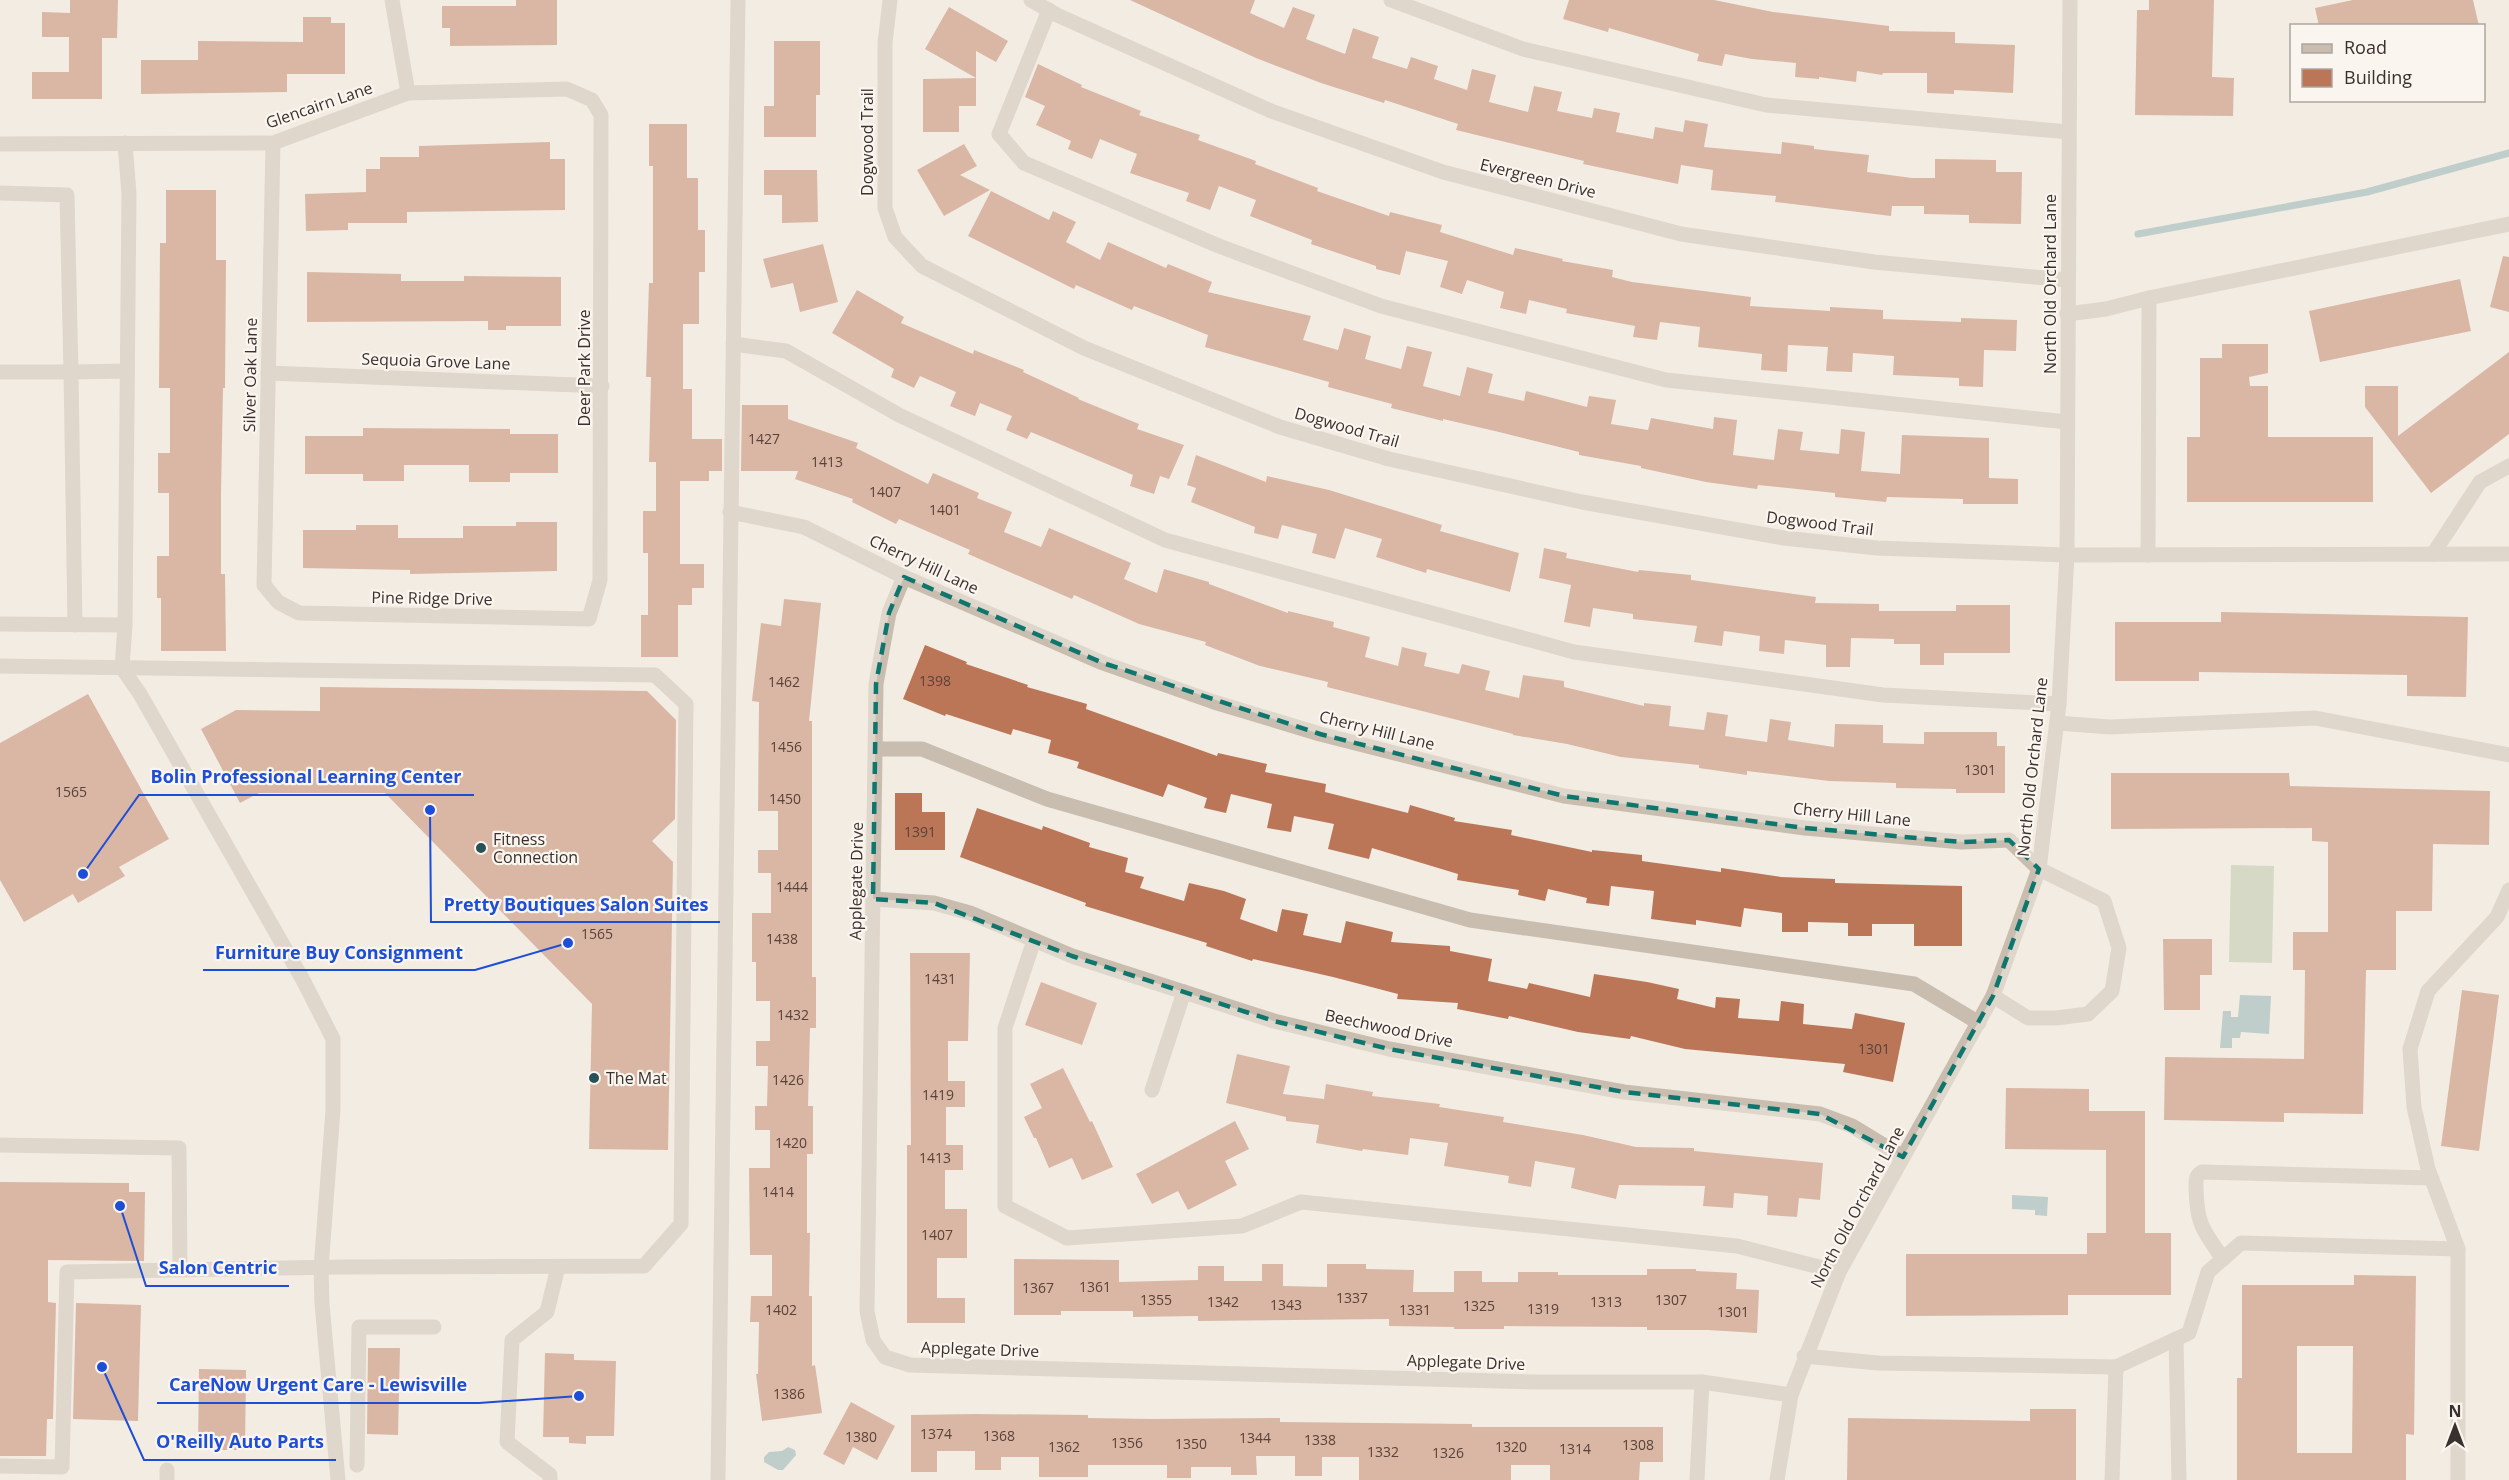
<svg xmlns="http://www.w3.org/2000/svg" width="2509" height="1480" font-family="'Open Sans',sans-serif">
<rect width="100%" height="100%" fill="#f2ece3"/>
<path fill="#b5c0a4" d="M2231 865 2274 866 2272 963 2229 962Z"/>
<g fill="#84a9ad">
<path d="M2240 995 2271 996 2269 1034 2241 1032 2240 1038H2232V1048H2220L2223 1011H2231V1017H2238Z"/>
<path d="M2012 1195 2048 1197 2047 1216 2035 1215V1210L2012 1209Z"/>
<path d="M788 1447 795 1450 796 1455 783 1470H778L764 1462V1457L769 1452 782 1451Z"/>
</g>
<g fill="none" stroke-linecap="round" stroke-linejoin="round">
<path stroke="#84a9ad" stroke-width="7" d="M2138 234 2367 192 2509 153"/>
</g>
<g fill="#bb7658" fill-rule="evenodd">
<path d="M70 0H118L117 38H102V99H32V72H69V37H42V12L70 13Z"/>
<path d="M516 0H557V45L450 46V28H442V6H516Z"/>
<path d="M1130 0H1255L1250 13 1284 28 1293 7 1315 15 1306 39 1345 54 1353 28 1379 37 1372 58 1407 69 1411 57 1438 66 1434 79 1467 90 1472 69 1496 75 1489 102 1528 112 1534 86 1562 92 1557 111 1592 118 1594 108 1620 113 1616 132 1653 139 1655 127 1683 132 1685 120 1708 124 1704 147 1781 154 1782 142 1814 146V149L1869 155 1867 172 1912 178H1935V159L1996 160V172H2022L2021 224 1969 223V215L1924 214V206H1892L1891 216 1775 202 1776 196 1711 190 1713 170 1681 165 1678 184 1583 164 1584 161 1456 130 1458 124 1385 100 1384 103 1321 83 1256 58Z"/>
<path d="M1569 0H1714L1773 12 1889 26V31L1955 32V43L2015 45 2013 93 1954 90V94L1927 93V73H1883L1882 75 1857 71 1856 82 1819 77V79L1795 77 1796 63 1752 59 1725 54 1722 66 1697 61 1699 54 1609 28 1608 32 1563 19Z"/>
<path d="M2149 0H2214L2212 77 2234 78 2233 116 2135 115 2137 10H2149Z"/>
<path d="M2353 0H2473L2479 26H2319L2315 8Z"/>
<path d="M949 7 1008 41 996 62 976 51V78L925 49Z"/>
<path d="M303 17H331V23H345V74H287V92L141 94V60H198V41L303 42Z"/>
<path d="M774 41H820V95H816V137H764V106H774Z"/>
<path d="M1038 64 1082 85 1081 87 1141 111 1139 115 1200 135 1198 140 1256 161 1255 164 1318 188 1317 191 1389 216 1390 212 1442 225 1440 232 1513 255 1515 248 1563 259 1562 261 1613 270 1612 277 1632 282 1751 297 1750 306 1830 311V307L1883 310V319L1961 322V318L2017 320 2016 351 1984 350 1983 387 1959 386V378L1893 375 1894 356 1853 353 1852 372 1826 371 1828 347 1788 345 1787 372 1761 370 1762 354 1698 347 1700 327 1660 322 1657 340 1633 337 1635 326 1566 313 1567 309 1529 300 1526 314 1500 308 1504 292 1467 280 1462 294 1440 287 1448 261 1406 251 1400 275 1376 269V266L1311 244 1312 240 1250 216 1256 200 1219 186 1210 210 1186 201 1189 193 1130 173 1137 154 1100 139 1092 159 1068 149 1071 141 1036 125 1045 106 1025 97Z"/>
<path d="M976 78V106H959V132H923V79Z"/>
<path d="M649 124H687V178H698V230H705V272H699V324H683V389H692V439H722V471H709V481H680V564H704V588H692V605H678V657H641V615H648V553H643V511H656V462H649L651 377H646L649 283H653V166H649Z"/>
<path d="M550 142V159H565V210L407 212V223H348V230L306 231 305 194 366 192V169H380V157H419V146Z"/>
<path d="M964 144 977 166 960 175 990 190 944 216 917 170Z"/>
<path d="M764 170H817L818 222 782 223V195H764Z"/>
<path d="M166 190H216V260H226L225 388H223L221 493V574H225L226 651H161V598H157V556H169V493H158V453H170V388H159L160 243H166Z"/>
<path d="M991 191 1049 220 1053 211 1076 222 1066 242 1100 260 1108 242 1166 268 1168 264 1212 282 1208 292 1311 316 1303 340 1338 350 1344 328 1371 336 1365 359 1401 369 1407 346 1432 352 1423 386 1460 396 1467 367 1493 374 1488 393 1524 401 1526 391 1587 407 1589 396 1616 400 1611 424 1648 430 1651 418 1713 429 1714 417 1737 420 1733 455 1774 460 1778 429 1803 432 1800 450 1839 454 1841 429 1865 432 1861 471 1900 474 1902 435 1989 438V478L2018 479V504H1963V499L1887 497 1886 502 1835 497V493L1758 485 1757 489 1706 482 1641 468V466L1579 455V452L1499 432 1443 419V421L1391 408 1392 404 1328 387 1329 382 1205 347 1208 335 1134 306 1132 310 1076 285 1074 289 968 236Z"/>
<path d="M823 244 838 302 800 312 793 283 771 288 763 259Z"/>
<path d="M2503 256 2509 257V312L2490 307Z"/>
<path d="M307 272 401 274V281H464V276L561 277V326H506V330H488V321L307 322Z"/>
<path d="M2460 279 2471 331 2320 362 2309 311Z"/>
<path d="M857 290 904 317 901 323 973 354 974 350 1024 370 1023 372 1079 398 1078 399 1139 424 1137 429 1184 445 1169 479 1160 476 1154 494 1130 486 1133 475 1031 432 1027 439 1006 430 1012 416 980 403 975 416 950 406 956 392 920 376 914 388 891 377 894 369 832 333Z"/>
<path d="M2222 344H2268V373L2249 377 2250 386H2268V437H2373V502H2187V437H2200V358H2222Z"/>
<path d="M2509 352V434L2431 493 2365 407V386H2398V436Z"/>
<path d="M742 405H788V419L858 443 856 448 928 484 933 473 979 493 977 498 1012 512 1004 532 1041 547 1049 528 1131 563 1124 579 1157 593 1164 569 1209 582V584L1288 613V611L1334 622 1333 627 1370 637 1365 657 1398 666 1402 647 1427 653 1424 666 1459 674 1462 664 1490 671 1485 690 1519 698 1523 675 1564 681V687L1644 706V703L1671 706 1669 726 1704 730 1707 712 1728 715 1725 736 1767 742 1770 719 1791 722 1788 740 1834 747 1835 724 1883 725V743L1924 744V732H1997V746H2005V793H1956V789L1896 788V783L1829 781 1747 771V775L1699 768V765L1621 757 1567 744 1513 735V734L1327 687 1328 682 1260 666 1205 645 1206 642 1139 624 1074 595 1072 599 968 554 970 550 899 519 896 524 852 502 853 499 795 479 798 471H741Z"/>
<path d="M363 428 510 429V434H558V473H510V482H469V465H404V481H363V474H305V436H363Z"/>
<path d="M1196 455 1266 482 1267 476 1329 490 1442 525 1440 531 1519 553 1510 592 1427 569 1426 573 1376 557 1382 539 1345 528 1335 559 1312 553 1317 534 1282 525 1278 539 1254 533 1255 527 1191 502 1196 488 1187 485Z"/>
<path d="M516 522H557V571L410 574V570L303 568V530H356V525H398V538H463V526H516Z"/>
<path d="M1544 548 1567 553 1566 558 1638 572 1639 570 1691 575V580L1816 597 1815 603 1879 604V611H1956V605H2010V653H1944V665H1920V644H1894V639L1851 638 1850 667H1826V645L1785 640 1784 654 1759 651 1760 636 1724 631 1722 646 1694 642 1697 626 1633 619V614L1593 608 1590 627 1564 622 1571 585 1539 578Z"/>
<path d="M784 599 821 603 809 721H812V977H816V1028H810L808 1106H813V1154H807V1233H810L809 1296H812V1366L815 1365 822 1413 762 1421 756 1374H758L759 1322H750L751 1296H772V1255H750L749 1168H770V1130H755V1106H767L768 1066H756V1041H770V1001H756V962H752V913H771V873H758V850H778V811H758L759 702 752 701 761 623 781 626Z"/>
<path d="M2221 612 2468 617 2466 697 2407 696V675L2199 672V681H2115V622H2221Z"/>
<path d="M925 645 967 662 966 664 1028 685 1027 687 1087 704 1086 709 1217 756 1218 753 1267 764 1265 772 1326 784 1325 792 1408 813 1410 805 1455 818 1454 821 1512 830 1511 835 1592 852V850L1642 855V861L1721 872V868L1781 877 1835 879V883L1962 886V946H1914V924H1872V936H1848V923L1808 922V932H1782V913L1744 908 1741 927 1696 920V925L1651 919 1654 891 1611 886 1609 906 1586 903 1587 898 1548 889 1545 901 1518 895 1519 890 1457 880 1458 874 1372 848 1369 859 1328 849 1334 824 1294 816 1291 832 1267 828 1272 804 1231 794 1226 813 1204 808 1207 798 1168 784 1163 797 1077 768 1079 762 1048 753 1051 740 1013 729 1011 735 946 714 945 716 903 699Z"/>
<path d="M320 687 647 691 676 720 675 819 652 841 673 862 668 1150 589 1149 592 1004 385 793H259L240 803 201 729 236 710 320 711Z"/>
<path d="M88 694 169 839 119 867 125 876 78 903 73 894 24 922 0 880V743Z"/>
<path d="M2111 773H2289L2290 786 2490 791 2489 845 2433 844 2432 911H2396V970H2366L2363 1114 2284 1113V1122L2164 1120 2165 1057 2304 1059 2305 970H2293V932H2328V842L2312 841V828L2111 829Z"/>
<path d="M895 793H922V812H945V850H895Z"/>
<path d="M977 808 1042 830 1043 826 1090 843 1089 847 1128 858 1125 872 1144 877 1140 888 1184 901 1189 883 1224 891 1246 899 1240 919 1277 932 1282 909 1308 914 1303 935 1341 943 1346 921 1393 932 1391 942 1450 946V951L1492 959 1488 981 1527 989 1529 983 1590 997 1594 974 1647 982 1679 989 1677 999 1715 1008 1716 997 1740 999 1738 1018 1779 1021 1781 1001 1804 1004 1803 1024 1852 1029 1855 1013 1905 1023 1893 1082 1843 1072 1845 1064 1685 1049 1631 1036 1630 1039 1578 1032 1509 1016 1508 1019 1457 1009 1458 1003 1397 999 1398 994 1333 977 1253 959 1252 961 1206 946 1207 943 1085 906 1086 903 960 857Z"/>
<path d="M2163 939H2212V975H2200V1010H2164Z"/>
<path d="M910 953H970L968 1041H948V1081H965V1107H946V1145H963V1170H945V1209H967V1258H937V1298H965V1323H907V1145H911Z"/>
<path d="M1041 982 1097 1003 1082 1045 1025 1025Z"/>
<path d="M2462 990 2499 995 2479 1151 2441 1146Z"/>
<path d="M1237 1054 1290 1066 1283 1094 1324 1099 1326 1084 1373 1092 1372 1096 1440 1104 1439 1107 1504 1117 1503 1122 1583 1135 1636 1147 1694 1148V1151L1823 1163 1820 1200 1799 1198 1797 1217 1767 1215 1768 1196 1734 1193 1733 1208 1703 1206 1705 1186 1619 1185 1616 1199 1571 1188 1575 1168 1535 1161 1531 1187 1508 1183 1509 1176 1444 1166 1448 1143 1410 1138 1408 1155 1363 1149 1362 1151 1316 1143 1319 1125 1286 1121V1117L1226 1103Z"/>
<path d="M1063 1068 1090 1122 1092 1121 1113 1167 1082 1180 1072 1158 1049 1168 1036 1138H1034L1024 1117 1042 1108 1030 1084Z"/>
<path d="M2006 1088 2089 1089V1111H2145V1233H2171V1295H2068V1315L1906 1316V1254H2087V1233H2106V1150L2005 1149Z"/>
<path d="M1235 1121 1249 1149 1225 1161 1237 1185 1188 1210 1178 1191 1152 1204 1136 1174Z"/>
<path d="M0 1182 129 1183V1192H145L144 1261 48 1260V1302L56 1303 53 1419H47L46 1456H0Z"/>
<path d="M1014 1259 1119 1260V1282L1198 1280V1266H1224V1281H1262V1264H1283V1286L1327 1287V1264H1366V1269L1414 1270 1413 1292H1454V1271H1482V1282H1518V1272H1558V1275H1647V1269H1696V1271L1737 1273 1736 1289 1759 1290 1757 1333 1708 1330H1647V1327L1504 1326V1329H1454V1327L1389 1326V1319L1198 1321V1316L1133 1317V1311H1061V1315H1014Z"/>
<path d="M2354 1275 2416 1276 2414 1435 2406 1434V1480H2237V1378H2242V1285H2354ZM2297 1346H2353L2352 1453H2297Z"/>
<path d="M76 1303 141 1305 138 1421 73 1419Z"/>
<path d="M368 1348H400L398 1435 367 1434Z"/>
<path d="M545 1353 574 1354V1360L616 1361 614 1436H586V1444L569 1443V1437H543Z"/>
<path d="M199 1369 246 1370 245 1450H198Z"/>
<path d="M851 1402 895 1426 877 1460 853 1447 844 1465 823 1454Z"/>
<path d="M2030 1409H2076V1480H1847L1848 1418 2030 1421Z"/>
<path d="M975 1414 1088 1415V1418L1152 1419 1280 1418V1422L1472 1424V1427H1663V1462H1640L1639 1480H1550V1465H1511V1480H1359V1457H1322V1476H1295V1456H1256L1257 1475H1231V1467H1191V1478H1167V1465H1088V1477H1039V1457H1001V1470H975V1451H937V1472H911V1415Z"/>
</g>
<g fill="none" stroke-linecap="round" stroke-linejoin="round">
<g stroke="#c9bdaf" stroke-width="15">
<path d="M392 0 408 93"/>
<path d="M890 0 885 43V208L895 237 922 266 1084 348 1280 427 1389 459 1582 502 1784 538 1877 548 2067 555 2509 554"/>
<path d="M1031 0 1057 15 1271 111 1443 172 1681 234 1874 262 2067 280"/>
<path d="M1391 0 1523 49 1766 105 2069 132"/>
<path d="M1049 10 999 134 1024 163 1219 246 1381 306 1666 380 2067 422"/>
<path d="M125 143 129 194 125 625 122 668 140 694 303 980 333 1039V1110L321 1268 322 1304 338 1480"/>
<path d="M0 144 273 143 408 93 567 89 592 100 601 115 600 580 589 619 299 613 278 602 264 585 273 143"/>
<path d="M0 193 67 195 71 372H0"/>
<path d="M2067 314 2106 309 2149 298 2509 224"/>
<path d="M733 344 786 351 899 415 1165 540 1574 652 1883 695 2059 704"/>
<path d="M268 373 602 386"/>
<path d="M730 512 804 527 904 577 1103 663 1214 702 1320 734 1564 796 1805 828 1962 842 2009 840 2039 869 2104 901 2119 948 2112 991 2088 1014 2056 1018H2028L1993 996"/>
<path d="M2433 554 2480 482 2509 466"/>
<path d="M2148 555 2149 298"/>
<path d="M904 577 889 613 876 684 867 1311 873 1340 885 1357 910 1365 1537 1382H1702L1791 1395"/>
<path d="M0 624 125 625"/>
<path d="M75 625 71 372 127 371"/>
<path d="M0 666 655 675 686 704 681 1224 644 1266 341 1267 67 1272 62 1467 0 1466"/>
<path d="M2057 723 2110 727 2315 718 2509 755"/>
<path d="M876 749H922L1047 799 1470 920 1914 984 1979 1023"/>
<path d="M873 899 934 903 970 913 1072 956 1274 1021 1389 1049 1624 1092 1820 1114 1852 1126 1903 1157"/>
<path d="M1034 940 1005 1028V1206L1067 1238 1242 1226 1301 1202 1737 1246 1839 1272"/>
<path d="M1152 1090 1184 992"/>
<path d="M0 1145 179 1148 180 1270"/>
<path d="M2223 1259C2203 1230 2197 1225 2196 1189 2196 1181 2195 1176 2202 1172L2431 1178"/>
<path d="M2176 1339 2179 1480"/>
<path d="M1804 1356 1878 1363 2116 1367 2189 1333 2208 1272 2241 1243 2458 1249"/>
<path d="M357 1465 359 1327H434"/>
<path d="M167 1480V1470"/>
<path d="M550 1480V1475L507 1442 512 1340 547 1312 558 1267"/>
<path d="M718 1480 738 0"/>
<path d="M1697 1480 1702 1382"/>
<path d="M1777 1480 1791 1395 1839 1272 1993 996 2039 869 2059 704 2067 555 2070 0"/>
<path d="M2112 1480 2116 1367"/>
<path d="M2458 1480V1249L2428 1169 2414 1107 2410 1049 2428 991 2497 917 2509 890"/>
</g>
</g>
<path d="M0 0H2509V1480H0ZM904 577 1103 663 1320 734 1564 796 1805 828 1962 842 2009 840 2039 869 1993 996 1903 1157 1820 1114 1624 1092 1389 1049 1274 1021 1072 956 934 903 873 899 876 684 889 613Z" fill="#f2ece3" fill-opacity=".55" fill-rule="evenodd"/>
<path fill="none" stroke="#0f766e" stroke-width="4.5" stroke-dasharray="12 8" stroke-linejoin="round" d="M904 577 1103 663 1320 734 1564 796 1805 828 1962 842 2009 840 2039 869 1993 996 1903 1157 1820 1114 1624 1092 1389 1049 1274 1021 1072 956 934 903 873 899 876 684 889 613Z"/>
<g fill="#265157" stroke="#faf5ef" stroke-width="2">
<circle cx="481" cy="848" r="6"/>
<circle cx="594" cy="1078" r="6"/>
</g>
<g text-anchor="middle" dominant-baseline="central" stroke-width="4.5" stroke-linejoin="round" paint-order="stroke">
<g font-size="14" fill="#5a4238">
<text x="764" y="438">1427</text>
<text x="827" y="461">1413</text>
<text x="885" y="491">1407</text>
<text x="945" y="509">1401</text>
<text x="935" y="680">1398</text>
<text x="784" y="681">1462</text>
<text x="786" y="746">1456</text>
<text x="1980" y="769">1301</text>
<text x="71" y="791">1565</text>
<text x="785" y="798">1450</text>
<text x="920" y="831">1391</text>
<text x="792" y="886">1444</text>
<text x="597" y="933">1565</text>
<text x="782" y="938">1438</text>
<text x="940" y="978">1431</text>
<text x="793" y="1014">1432</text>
<text x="1874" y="1048">1301</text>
<text x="788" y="1079">1426</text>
<text x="938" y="1094">1419</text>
<text x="791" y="1142">1420</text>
<text x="935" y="1157">1413</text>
<text x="778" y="1191">1414</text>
<text x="937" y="1234">1407</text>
<text x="1095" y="1286">1361</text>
<text x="1038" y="1287">1367</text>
<text x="1352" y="1297">1337</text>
<text x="1156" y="1299">1355</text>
<text x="1671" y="1299">1307</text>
<text x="1223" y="1301">1342</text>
<text x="1606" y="1301">1313</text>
<text x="1286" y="1304">1343</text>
<text x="1479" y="1305">1325</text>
<text x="1543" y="1308">1319</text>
<text x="781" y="1309">1402</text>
<text x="1415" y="1309">1331</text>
<text x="1733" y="1311">1301</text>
<text x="789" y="1393">1386</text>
<text x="936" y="1433">1374</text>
<text x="999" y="1435">1368</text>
<text x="861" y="1436">1380</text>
<text x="1255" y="1437">1344</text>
<text x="1320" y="1439">1338</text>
<text x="1127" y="1442">1356</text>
<text x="1191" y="1443">1350</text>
<text x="1638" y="1444">1308</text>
<text x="1064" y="1446">1362</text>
<text x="1511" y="1446">1320</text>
<text x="1575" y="1448">1314</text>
<text x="1383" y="1451">1332</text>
<text x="1448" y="1452">1326</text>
</g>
<g font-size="16" fill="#39312d" stroke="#faf5ef">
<text transform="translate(319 105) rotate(-19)">Glencairn Lane</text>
<text transform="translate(867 142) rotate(-90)">Dogwood Trail</text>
<text transform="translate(1538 178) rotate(14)">Evergreen Drive</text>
<text transform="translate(2050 284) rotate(-90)">North Old Orchard Lane</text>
<text transform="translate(436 361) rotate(2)">Sequoia Grove Lane</text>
<text transform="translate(584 368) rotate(-90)">Deer Park Drive</text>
<text transform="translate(250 375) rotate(-89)">Silver Oak Lane</text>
<text transform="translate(1347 427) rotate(16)">Dogwood Trail</text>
<text transform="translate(1820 523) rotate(7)">Dogwood Trail</text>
<text transform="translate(924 564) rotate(25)">Cherry Hill Lane</text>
<text transform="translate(432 598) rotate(1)">Pine Ridge Drive</text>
<text transform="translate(1377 730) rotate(14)">Cherry Hill Lane</text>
<text transform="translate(2032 767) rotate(-84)">North Old Orchard Lane</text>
<text transform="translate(1852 814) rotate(6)">Cherry Hill Lane</text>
<text transform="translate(856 881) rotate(-89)">Applegate Drive</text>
<text transform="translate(1389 1028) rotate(12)">Beechwood Drive</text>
<text transform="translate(1857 1207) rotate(-62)">North Old Orchard Lane</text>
<text transform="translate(980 1349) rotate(2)">Applegate Drive</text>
<text transform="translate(1466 1362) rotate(2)">Applegate Drive</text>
</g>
<g font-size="16" fill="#39312d" stroke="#faf5ef" text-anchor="start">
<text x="493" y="839">Fitness<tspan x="493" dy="18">Connection</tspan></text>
<text x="606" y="1078">The Mat</text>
</g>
</g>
<path fill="none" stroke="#1d4ed8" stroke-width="2" d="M83 874L139 795H474M430 810L431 922H720M568 943L475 970H203M120 1206L146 1286H289M579 1396L479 1403H157M102 1367L144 1460H336"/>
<g fill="#1d4ed8" stroke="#faf5ef" stroke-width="2">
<circle cx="83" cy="874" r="6"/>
<circle cx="430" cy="810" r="6"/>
<circle cx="568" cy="943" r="6"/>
<circle cx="120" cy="1206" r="6"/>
<circle cx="579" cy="1396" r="6"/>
<circle cx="102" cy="1367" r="6"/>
</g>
<g font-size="18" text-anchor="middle" font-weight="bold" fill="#1d4ed8" stroke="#faf5ef" stroke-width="4.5" stroke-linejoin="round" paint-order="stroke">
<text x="306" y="783">Bolin Professional Learning Center</text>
<text x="576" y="911">Pretty Boutiques Salon Suites</text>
<text x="339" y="959">Furniture Buy Consignment</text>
<text x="218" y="1274">Salon Centric</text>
<text x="318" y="1391">CareNow Urgent Care - Lewisville</text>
<text x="240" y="1448">O'Reilly Auto Parts</text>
</g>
<rect x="2290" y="24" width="195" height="78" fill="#faf5ef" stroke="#ada7a1" stroke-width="1.5"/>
<rect x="2302" y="44" width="30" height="9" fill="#c9bdaf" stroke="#ada7a1" stroke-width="1.5"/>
<text x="2344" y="54" font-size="18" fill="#39312d">Road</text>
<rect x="2302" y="69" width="30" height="18" fill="#bb7658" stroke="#ada7a1" stroke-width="1.5"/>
<text x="2344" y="84" font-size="18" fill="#39312d">Building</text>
<g transform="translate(2455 1426)" stroke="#faf5ef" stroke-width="4.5" paint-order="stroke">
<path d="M0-4.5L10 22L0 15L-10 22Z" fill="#39312d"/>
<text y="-9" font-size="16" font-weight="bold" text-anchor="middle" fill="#39312d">N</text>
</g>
</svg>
